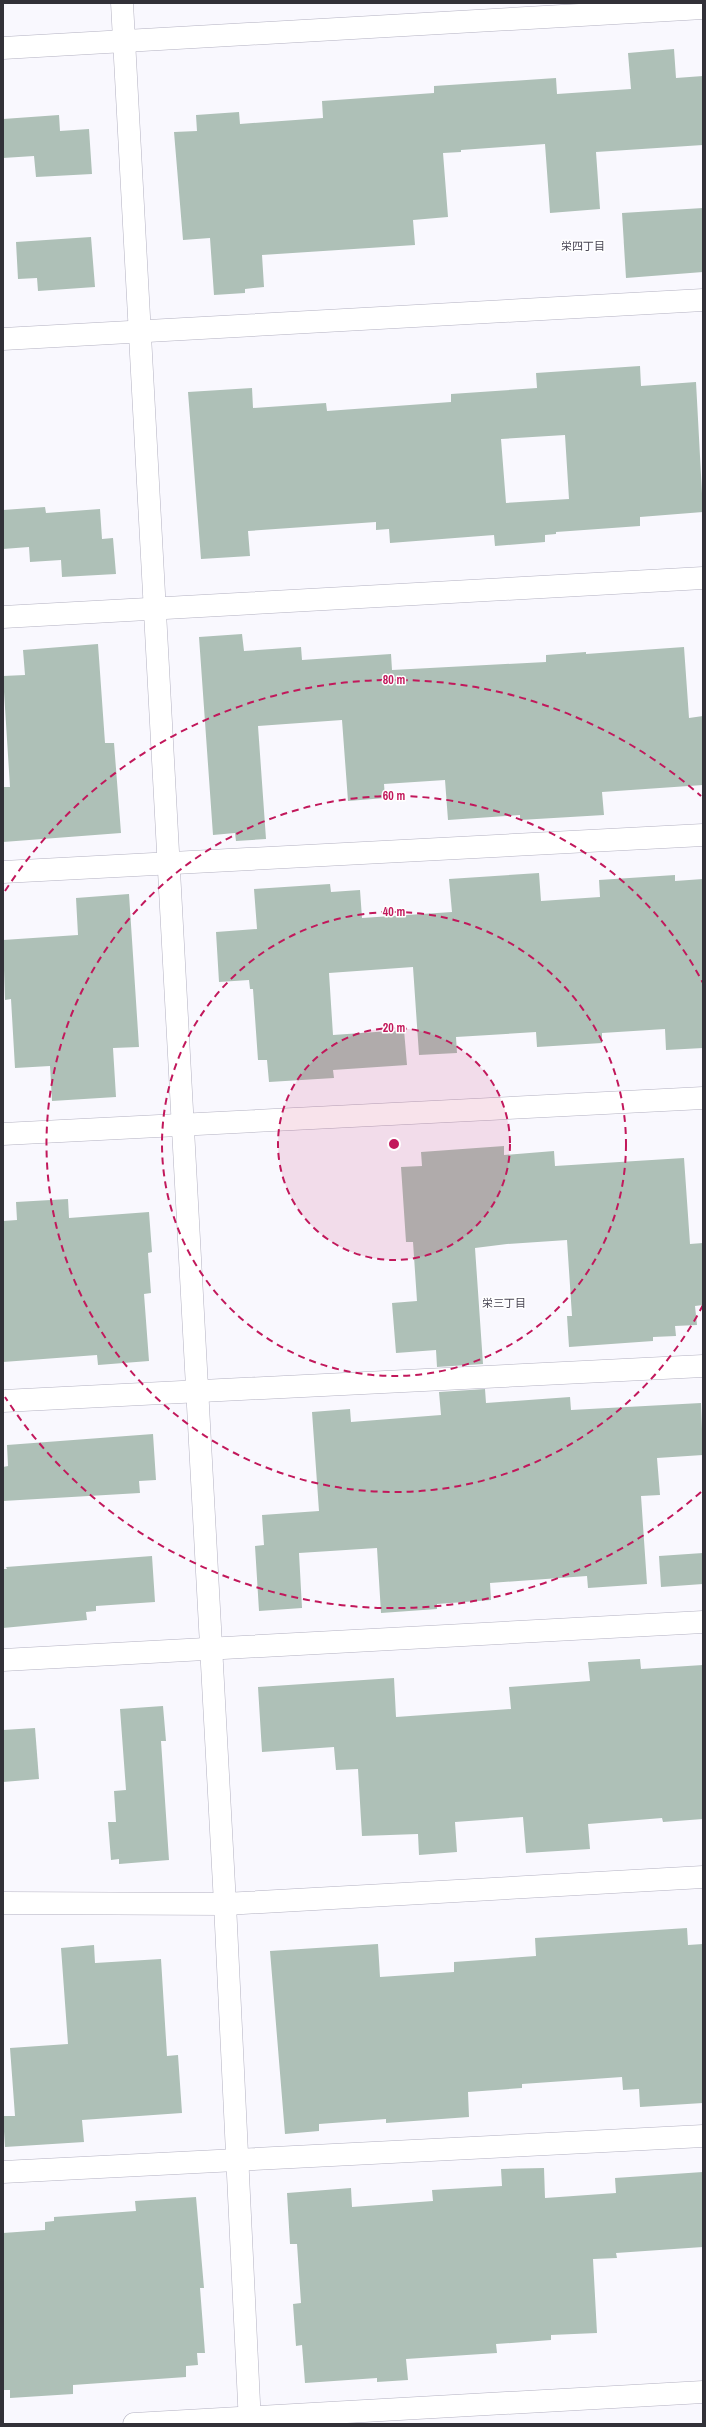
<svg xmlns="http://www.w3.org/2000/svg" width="706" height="2427" font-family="'Archivo Narrow','Noto Sans JP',sans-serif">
<rect width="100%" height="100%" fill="#f9f8fe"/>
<g fill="#aec0b7" fill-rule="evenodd">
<path d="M674 49 676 78 703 76V145L596 152 600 209 550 213 545 144 461 150V152L443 153 448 217 413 220 415 245 262 255 264 287 245 289V293L214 295 210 238 183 240 174 132 197 131 196 115 239 112 240 124 323 118 322 101 434 93V86L556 78 557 94 631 89 628 53Z"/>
<path d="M59 115 60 131 89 129 92 174 36 177 34 156 3 158V119Z"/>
<path d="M703 208V272L626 278 622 213Z"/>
<path d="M91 237 95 287 38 291 37 278 18 279 16 242Z"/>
<path d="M640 366 641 386 696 382 703 512 640 517V526L556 532V534L545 535V542L495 546 494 535 390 543 389 529 376 530V522L248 531 250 556 201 559 188 392 252 388 253 408 326 403 327 411 451 402V394L537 388 536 373ZM565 435 569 499 506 503 501 439Z"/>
<path d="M45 507 46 513 100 509 102 539 113 538 116 574 62 577 61 560 30 562 29 547 3 549V510Z"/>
<path d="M242 634 244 651 301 647 302 660 391 654 392 670 546 662V655L586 652V654L684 647 689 718 703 716V785L602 792 604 815 520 820V815L448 820 445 780 384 784 385 798 348 801 342 720 258 726 266 839 236 841 235 833 213 835 199 637Z"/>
<path d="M98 644 105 743H114L121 833 3 842V787H10L3 676 25 675 23 650Z"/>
<path d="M539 873 541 901 600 897 599 880 675 875V881L703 879V1048L666 1050 665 1029 602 1033V1043L537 1047 536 1032 456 1037 457 1053 419 1055 413 967 329 973 333 1035 404 1030 407 1065 333 1070 334 1078 269 1082 267 1060H258L253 989H250L249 980 219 982 216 932 257 929 254 889 330 884 331 892 360 890 362 918 452 912 449 879Z"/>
<path d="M129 894 139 1047 113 1048 116 1097 52 1101 50 1066 15 1068 11 999 5 1000 3 940 78 935 76 898Z"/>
<path d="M504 1146V1155L554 1151 555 1166 684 1158 690 1244 703 1243V1305L695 1306 697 1325 675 1326 676 1336 653 1337V1341L569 1347 567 1316H572L567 1240 507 1244 475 1248 483 1364 437 1367 436 1350 396 1353 392 1303 417 1301 413 1242H406L401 1167 422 1166 421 1152Z"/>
<path d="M68 1199 69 1218 149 1212 152 1252 148 1253 151 1293 144 1294 149 1361 98 1365 97 1355 3 1362V1221L17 1220 16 1202Z"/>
<path d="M485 1389 486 1403 570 1397 571 1410 701 1403 703 1455 657 1458 660 1495 641 1496 647 1584 588 1588 587 1576 490 1583 491 1600 437 1604V1609L381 1613 377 1548 299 1553 302 1608 259 1611 255 1546 264 1545 262 1515 319 1511 312 1412 350 1409 351 1422 441 1415 439 1392Z"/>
<path d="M153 1434 156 1480 139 1481 140 1493 3 1501V1467L8 1466 7 1445Z"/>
<path d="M703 1553V1584L661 1587 659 1556Z"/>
<path d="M152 1556 155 1602 96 1606V1611L86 1612 87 1620 3 1628V1569H7L6 1567Z"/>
<path d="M640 1659 641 1669 703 1665V1819L663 1822 662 1818 588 1824 590 1849 526 1853 523 1817 455 1822 457 1852 419 1855 418 1834 362 1836 358 1769 336 1770 334 1747 262 1752 258 1687 394 1678 396 1717 511 1709 509 1687 590 1681 588 1662Z"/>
<path d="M163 1706 166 1741H161L169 1860 119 1864V1859L111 1860 108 1822H116L114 1791 126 1790 120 1709Z"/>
<path d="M35 1728 39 1779 3 1782V1730Z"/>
<path d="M687 1928 688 1945 703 1944V2103L640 2107 639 2089 623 2090 622 2077 522 2084V2088L468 2092 469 2117 386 2123V2119L319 2124V2131L285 2134 270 1951 378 1944 380 1977 454 1972V1962L536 1956 535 1938Z"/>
<path d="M94 1945 95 1963 161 1959 167 2056 178 2055 182 2113 82 2120 84 2142 5 2147 3 2116H15L10 2048 68 2044 61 1948Z"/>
<path d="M544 2168 545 2198 616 2193 615 2178 703 2172V2247L616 2253 617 2258 593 2259 597 2333 551 2335V2340L496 2344 497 2353 406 2359 408 2380 377 2382V2378L305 2383 302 2345 296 2346 293 2304 301 2303 297 2244H290L287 2193 351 2188 352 2207 433 2201 432 2190 502 2186 501 2169Z"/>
<path d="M196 2197 204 2288H200L205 2353H197L198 2365 186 2366V2377L73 2385V2394L10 2398V2390H3V2233L45 2230V2222L54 2221V2217L136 2211 135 2201Z"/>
</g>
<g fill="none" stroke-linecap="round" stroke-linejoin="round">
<g stroke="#b3b1c1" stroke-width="23">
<g id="street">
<path d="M3 48 703 8"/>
<path d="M3 339 703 300"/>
<path d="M3 617 703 578"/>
<path d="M3 872 703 835"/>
<path d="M3 1134 703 1098"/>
<path d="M3 1401 703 1366"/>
<path d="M3 1660 703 1622"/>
<path d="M3 2172 703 2136"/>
<path d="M134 2424 703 2392"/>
</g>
</g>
<g stroke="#b3b1c1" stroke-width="23">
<g id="secondary">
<path d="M122 3 225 1904 250 2424"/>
<path d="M3 1903 225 1904 703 1877"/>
</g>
</g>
<use href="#street" stroke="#fff" stroke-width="22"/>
<use href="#secondary" stroke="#fff" stroke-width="22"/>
</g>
<circle cx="394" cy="1144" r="116" fill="#c2185b" fill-opacity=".12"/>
<g fill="none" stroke="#c2185b" stroke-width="2" stroke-dasharray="7 5">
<circle cx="394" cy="1144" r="116"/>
<circle cx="394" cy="1144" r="232"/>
<path d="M703 1305A348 348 0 1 1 703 983"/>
<path d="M701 1492A464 464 0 0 1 5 1397M5 891A464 464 0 0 1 701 796"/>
</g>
<g text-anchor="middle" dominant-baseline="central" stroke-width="3" stroke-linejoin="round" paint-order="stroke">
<g font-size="11" fill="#494654" stroke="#fff">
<text x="583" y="246">栄四丁目</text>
<text x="504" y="1303">栄三丁目</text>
</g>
</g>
<circle cx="394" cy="1144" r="6" fill="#c2185b" stroke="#fff" stroke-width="2"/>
<g font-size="12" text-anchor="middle" font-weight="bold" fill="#c2185b" stroke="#fff" stroke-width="3" stroke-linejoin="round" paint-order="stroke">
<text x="394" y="684">80 m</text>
<text x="394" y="800">60 m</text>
<text x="394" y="916">40 m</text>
<text x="394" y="1032">20 m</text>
</g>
<rect width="706" height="2427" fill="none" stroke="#323138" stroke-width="8"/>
</svg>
